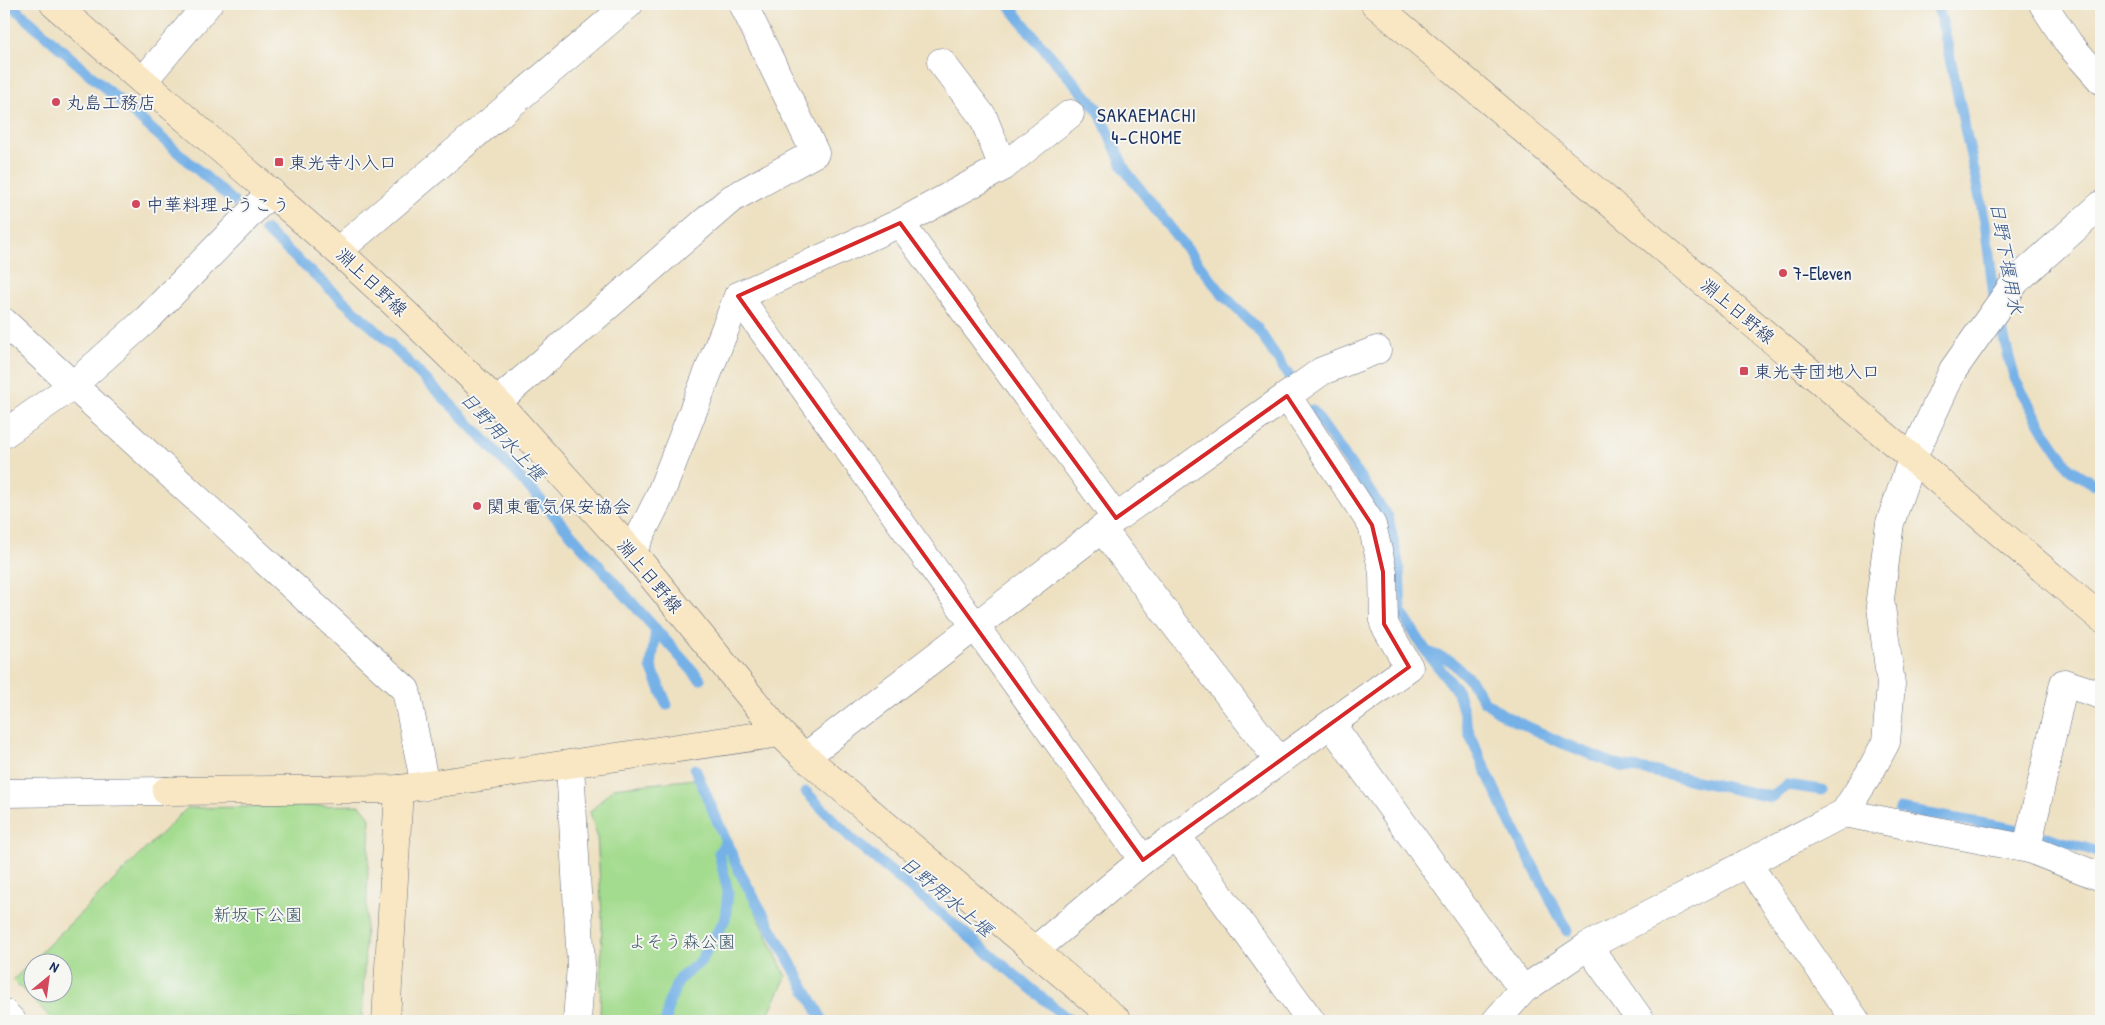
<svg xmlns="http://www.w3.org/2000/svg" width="2105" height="1025" font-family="'Patrick Hand','Klee One',sans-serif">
<rect width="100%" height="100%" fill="#f6f6f2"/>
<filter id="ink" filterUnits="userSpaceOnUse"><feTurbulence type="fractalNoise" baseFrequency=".02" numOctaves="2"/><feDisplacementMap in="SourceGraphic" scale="10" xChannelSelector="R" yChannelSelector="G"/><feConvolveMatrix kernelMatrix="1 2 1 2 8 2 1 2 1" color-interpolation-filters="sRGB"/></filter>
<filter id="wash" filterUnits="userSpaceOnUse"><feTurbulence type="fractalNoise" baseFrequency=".0096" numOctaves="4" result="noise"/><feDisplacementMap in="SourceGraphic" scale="20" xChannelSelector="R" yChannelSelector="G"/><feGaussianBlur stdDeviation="1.12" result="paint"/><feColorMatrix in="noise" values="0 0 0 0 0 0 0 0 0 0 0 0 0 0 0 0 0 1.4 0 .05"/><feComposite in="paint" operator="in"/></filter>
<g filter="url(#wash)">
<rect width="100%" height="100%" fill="#eee1c2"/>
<g fill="#a4dc8f" stroke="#608676" fill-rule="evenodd">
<path d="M695 779 786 977 765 1021H600L602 916 597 836 590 812 613 788Z"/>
<path d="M360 805 370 817 362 1021H54L13 980 187 808ZM32 962H62V992H32Z"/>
</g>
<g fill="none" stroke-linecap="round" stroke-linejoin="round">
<g stroke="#75b1e7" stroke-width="11">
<path d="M10 4 233 201"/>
<path d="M1008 4 1034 37 1099 111 1125 170 1223 295 1257 328 1293 382"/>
<path d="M1937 4 1944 30 1985 222 1995 304 2015 380 2045 432 2070 469 2092 483 2101 486"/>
<path d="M265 230 380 334 454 408 528 486 700 679"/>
<path d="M1312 410 1388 517 1399 568 1401 612 1426 651 1458 692 1470 736 1505 812 1567 931"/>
<path d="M656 629 651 667 667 705"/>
<path d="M1428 652 1451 661 1471 681 1484 701 1505 716 1562 743 1620 766 1651 771 1771 797 1787 785 1822 790"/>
<path d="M695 769 739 871 823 1021"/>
<path d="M806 792 853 840 1070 1021"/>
<path d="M1899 809 2015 829"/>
<path d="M2046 837 2092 850 2101 854"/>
<path d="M666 1021 669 1002 679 979 700 962 725 919 728 892 719 853 726 841"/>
</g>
</g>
</g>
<g filter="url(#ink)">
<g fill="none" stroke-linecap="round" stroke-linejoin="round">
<g stroke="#656d81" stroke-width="29">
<g id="street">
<path d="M2043 4 2069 44 2101 80"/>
<path d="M941 62 983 117 1003 167"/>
<path d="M143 81 208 4"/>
<path d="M900 223 1116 518"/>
<path d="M338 251 629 4"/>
<path d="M738 296 1143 860"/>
<path d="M4 322 406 690 425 786"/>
<path d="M497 402 731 199 815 153 743 4"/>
<path d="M4 434 72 386 147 319 271 192"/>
<path d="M1102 529 1279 761"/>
<path d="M632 552 658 500 738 296 900 223 1003 167 1070 114"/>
<path d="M1331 724 1523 990"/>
<path d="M805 757 1116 518 1322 371 1377 350"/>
<path d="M570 765 581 965 577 1021"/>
<path d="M4 793 166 791"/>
<path d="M1844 813 2029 849 2101 877"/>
<path d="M1177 836 1311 1021"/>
<path d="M2027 848 2064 683 2101 695"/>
<path d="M1747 863 1856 1021"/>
<path d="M1588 946 1641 1021"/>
<path d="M1034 951 1143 860 1409 667 1384 624 1383 572 1372 525 1287 396"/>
<path d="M4 1013 12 1021"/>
<path d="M1496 1021 1523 990 1588 946 1844 813 1869 774 1886 742 1891 684 1880 599 1890 523 1912 459 1953 370 2016 281 2101 205"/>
</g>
</g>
<g stroke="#656d81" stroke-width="29">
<g id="secondary">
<path d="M54 4 338 251 406 314 497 402 632 552 780 733 805 757 1118 1021"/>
<path d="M1375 4 2101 618"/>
<path d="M166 791 399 789 780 733"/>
<path d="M386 1021 399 789"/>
</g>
</g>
<use href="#street" stroke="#fff" stroke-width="28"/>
<use href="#secondary" stroke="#f9e7c3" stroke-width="28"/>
</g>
</g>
<path fill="none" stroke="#d62828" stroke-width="4" stroke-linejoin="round" d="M900 223 1116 518 1287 396 1372 525 1383 572 1384 624 1409 667 1143 860 738 296Z"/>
<g fill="#d1495b" stroke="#f6f6f2" stroke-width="2">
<circle cx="56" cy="102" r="5"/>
<rect x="274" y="157" width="10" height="10" rx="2.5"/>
<circle cx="136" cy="204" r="5"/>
<circle cx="1783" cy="273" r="5"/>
<rect x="1739" y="366" width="10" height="10" rx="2.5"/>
<circle cx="477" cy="506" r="5"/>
</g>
<g text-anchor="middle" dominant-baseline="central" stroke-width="4" stroke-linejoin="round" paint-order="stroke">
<g font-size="18" fill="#1b2f5e" stroke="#f6f6f2" text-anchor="start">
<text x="66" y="102">丸島工務店</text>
<text x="289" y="162">東光寺小入口</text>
<text x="146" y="204">中華料理ようこう</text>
<text x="1793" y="273">7-Eleven</text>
<text x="1754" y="371">東光寺団地入口</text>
<text x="487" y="506">関東電気保安協会</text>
</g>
<g font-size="18" fill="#1b2f5e" stroke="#f6f6f2">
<text transform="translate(372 282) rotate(43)">淵上日野線</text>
<text transform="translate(1738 311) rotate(40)">淵上日野線</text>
<text transform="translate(650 576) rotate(50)">淵上日野線</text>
</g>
<g font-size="18" fill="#3d5a6a" stroke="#f6f6f2">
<text x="258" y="914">新坂下公園</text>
<text x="682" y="941">よそう森公園</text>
</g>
<g font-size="19" letter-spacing="1" fill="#1b2f5e" stroke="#f6f6f2">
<text x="1147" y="115">SAKAEMACHI<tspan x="1147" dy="22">4-CHOME</tspan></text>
</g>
<g font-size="19" font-style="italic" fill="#365687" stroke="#f6f6f2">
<text transform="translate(2007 258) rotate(80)">日野下堰用水</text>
<text transform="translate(503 436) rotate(47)">日野用水上堰</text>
<text transform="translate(947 896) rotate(40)">日野用水上堰</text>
</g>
</g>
<rect width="2105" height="1025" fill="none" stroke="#f6f6f2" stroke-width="20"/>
<g transform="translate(48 978) rotate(29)"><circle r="24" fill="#f6f6f2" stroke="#9ea6b7"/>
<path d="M0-4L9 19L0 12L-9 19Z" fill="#d1495b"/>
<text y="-8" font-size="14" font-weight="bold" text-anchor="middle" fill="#1b2f5e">N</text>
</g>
</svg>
